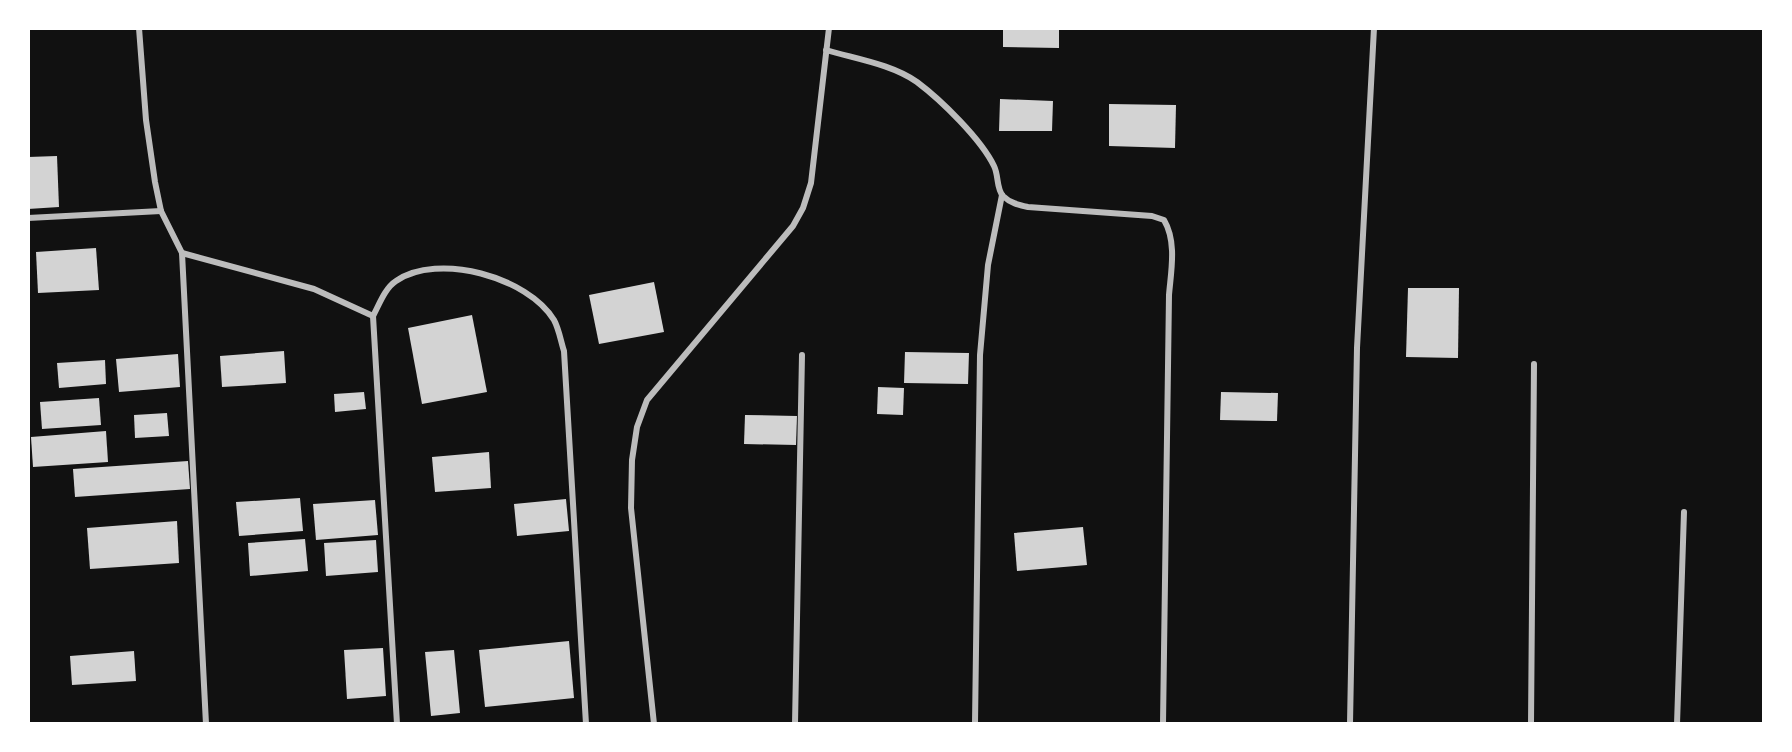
<svg xmlns="http://www.w3.org/2000/svg" width="1792" height="752" font-family="'Fira Sans Condensed',sans-serif">
<rect width="100%" height="100%" fill="#111"/>
<g fill="#d3d3d3">
<path d="M1003 28H1059V48L1003 47Z"/>
<path d="M1000 99 1053 101 1052 131H999Z"/>
<path d="M1109 104 1176 105 1175 148 1109 146Z"/>
<path d="M57 156 59 207 28 209V157Z"/>
<path d="M96 248 99 290 38 293 36 252Z"/>
<path d="M654 282 664 332 599 344 589 295Z"/>
<path d="M1408 288H1459L1458 358 1406 357Z"/>
<path d="M472 315 487 392 422 404 408 328Z"/>
<path d="M284 351 286 383 222 387 220 356Z"/>
<path d="M905 352 969 353 968 384 904 383Z"/>
<path d="M178 354 180 387 119 392 116 359Z"/>
<path d="M105 360 106 384 59 388 57 363Z"/>
<path d="M878 387 904 388 903 415 877 414Z"/>
<path d="M364 392 366 409 335 412 334 394Z"/>
<path d="M1221 392 1278 393 1277 421 1220 420Z"/>
<path d="M99 398 101 425 42 429 40 402Z"/>
<path d="M167 413 169 436 135 438 134 415Z"/>
<path d="M745 415 797 416 796 445 744 444Z"/>
<path d="M106 431 108 462 33 467 31 437Z"/>
<path d="M489 452 491 488 435 492 432 457Z"/>
<path d="M188 461 190 489 75 497 73 469Z"/>
<path d="M300 498 303 531 239 536 236 502Z"/>
<path d="M566 499 569 531 517 536 514 504Z"/>
<path d="M375 500 378 535 316 540 313 504Z"/>
<path d="M177 521 179 563 90 569 87 528Z"/>
<path d="M1083 527 1087 565 1017 571 1014 533Z"/>
<path d="M305 539 308 571 250 576 248 543Z"/>
<path d="M376 540 378 572 326 576 324 543Z"/>
<path d="M569 641 574 698 485 707 479 650Z"/>
<path d="M383 648 386 696 347 699 344 650Z"/>
<path d="M454 650 460 713 431 716 425 652Z"/>
<path d="M134 651 136 681 72 685 70 656Z"/>
</g>
<g fill="none" stroke-linecap="round" stroke-linejoin="round">
<g stroke="#bcbcbc" stroke-width="6">
<path d="M139 28 146 120 155 182 161 211 182 253 206 724"/>
<path d="M826 50C856 59 891 64 917 82 941 100 981 139 994 166 999 176 996 188 1003 196 1010 203 1019 205 1028 207L1152 216 1164 220C1177 242 1171 271 1169 295L1163 724"/>
<path d="M28 218 161 211"/>
<path d="M182 253 314 289 373 316"/>
<path d="M397 724 373 316C379 305 385 288 396 281 438 252 528 277 554 320 559 329 561 342 564 351L586 724"/>
<path d="M654 724 631 508 632 460 637 427 647 400 793 226 803 208 811 183 829 28"/>
<path d="M795 724 802 355"/>
<path d="M975 724 980 355 988 265 1002 195"/>
<path d="M1350 724 1357 348 1374 28"/>
<path d="M1531 724 1534 364"/>
<path d="M1677 724 1684 512"/>
</g>
</g>
<rect width="1792" height="752" fill="none" stroke="#ffffff" stroke-width="60"/>
</svg>
